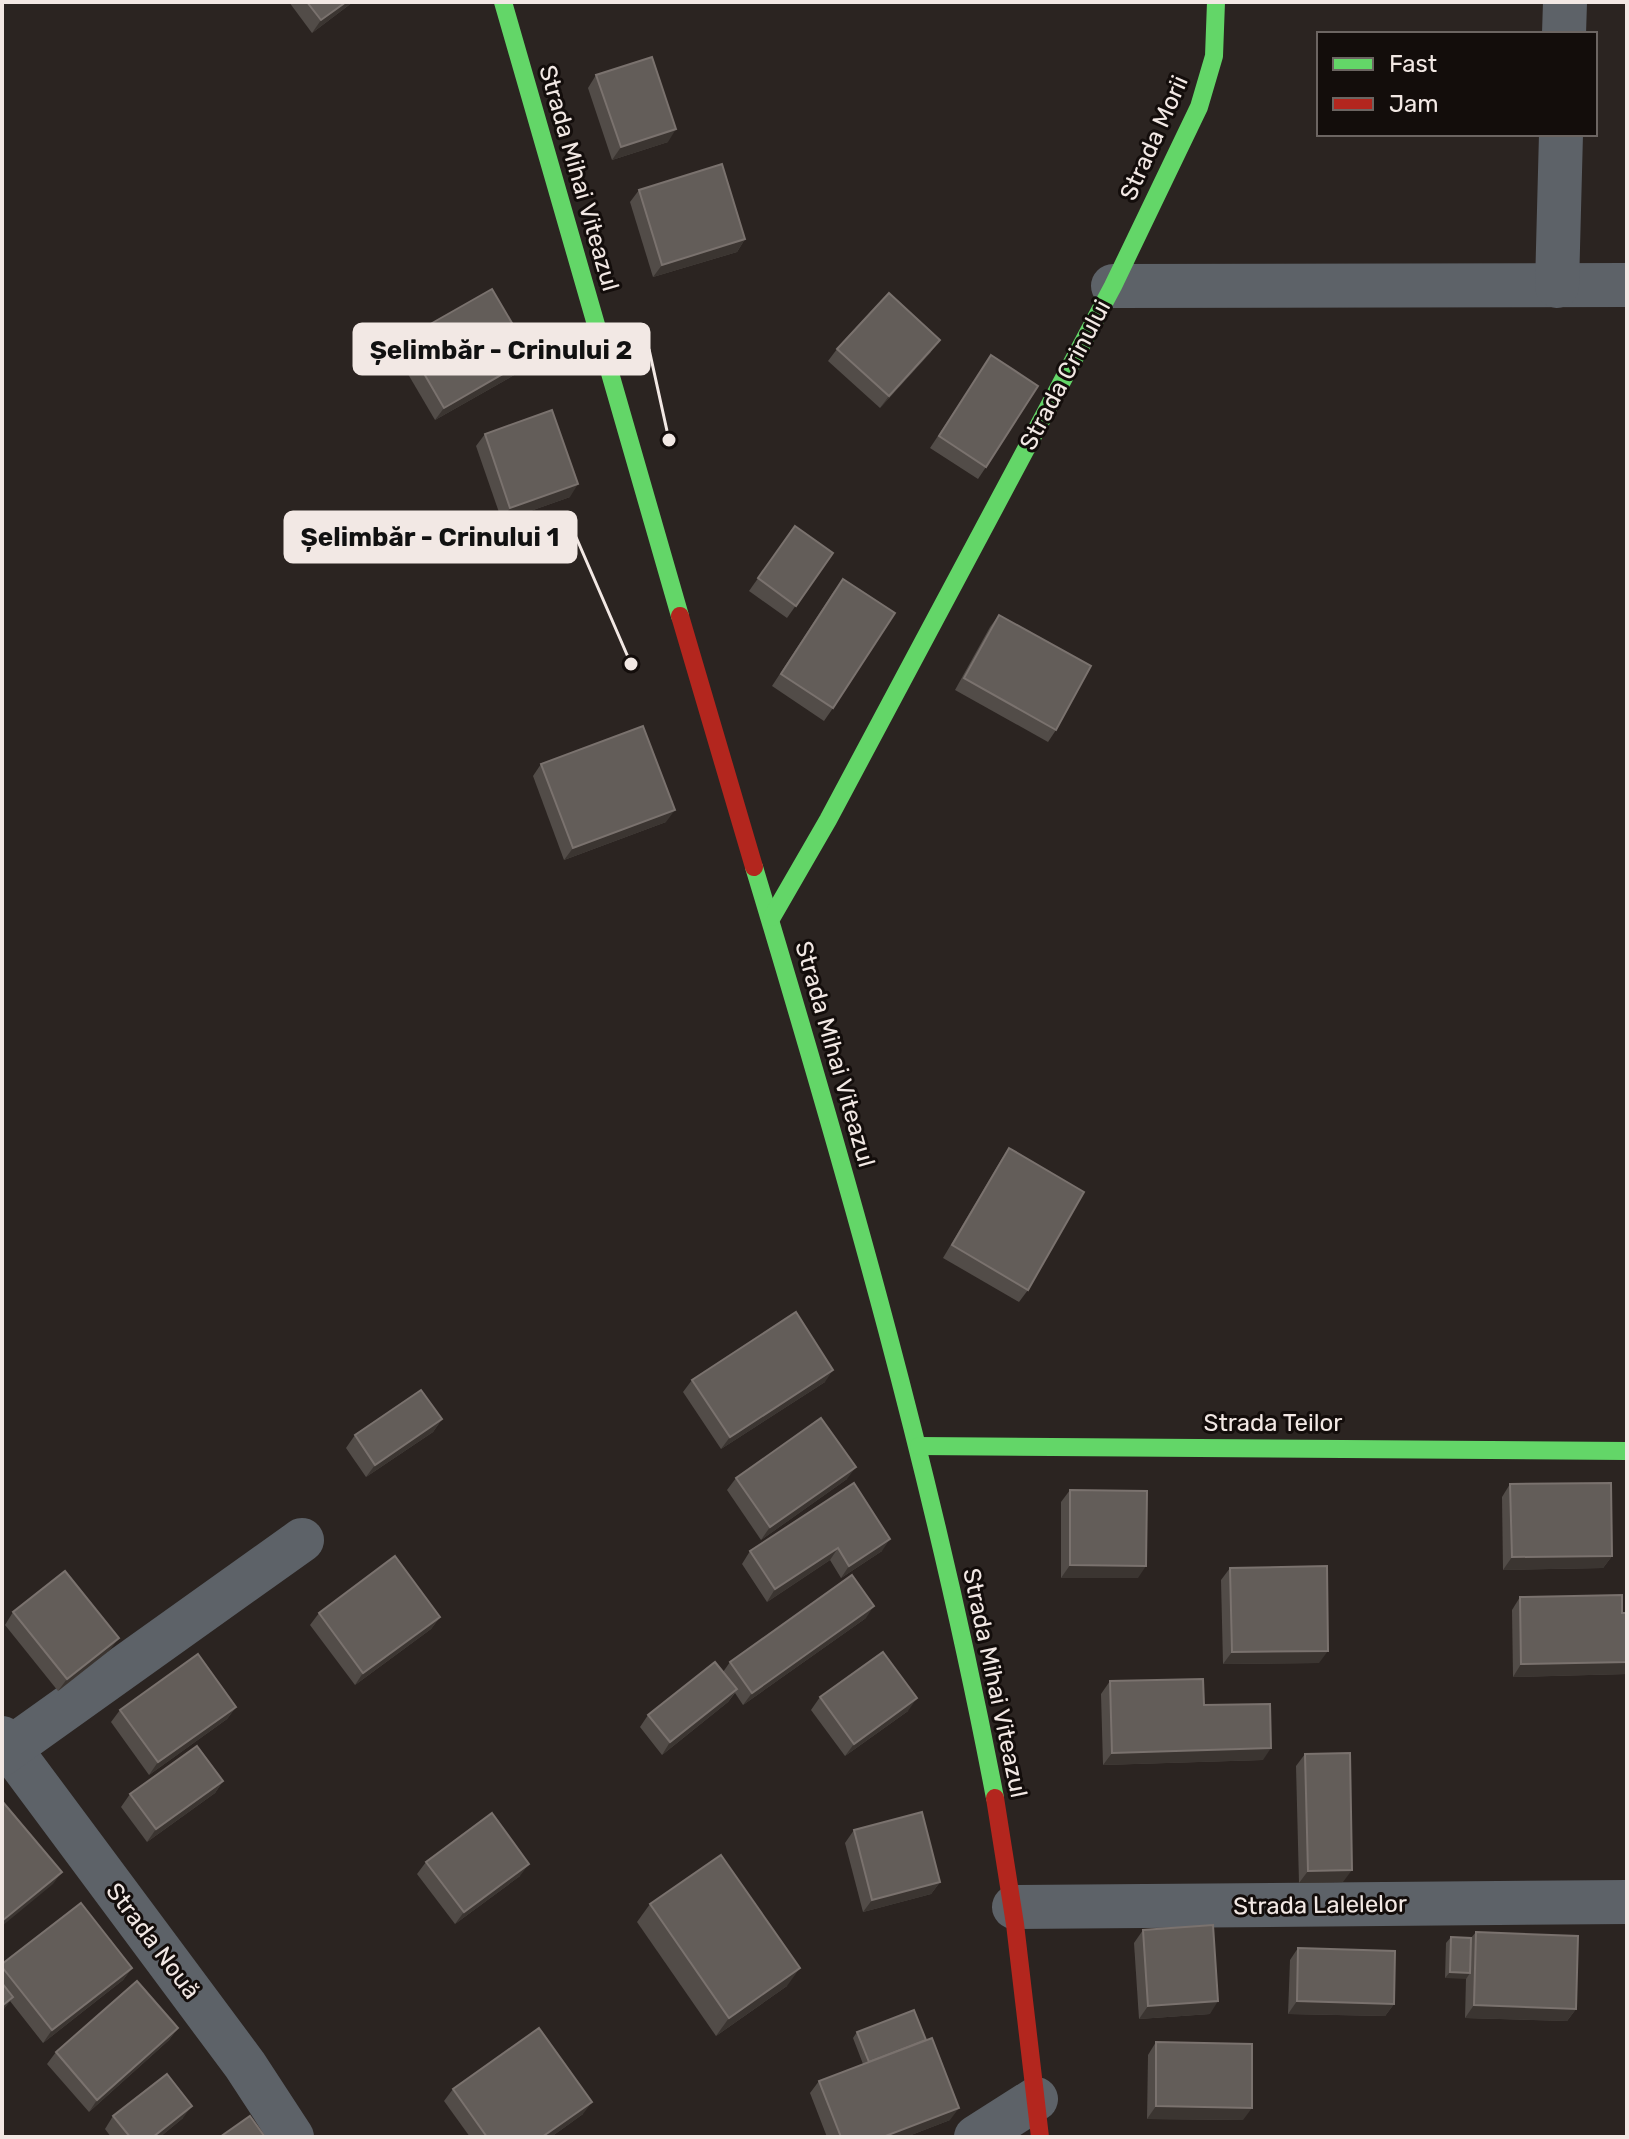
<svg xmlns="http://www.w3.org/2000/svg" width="1629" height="2139" font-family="Rubik,sans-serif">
<rect width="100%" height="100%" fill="#2b2421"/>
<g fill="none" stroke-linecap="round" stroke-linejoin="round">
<g stroke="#5d6268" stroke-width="44">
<path d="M1564 34 1565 2"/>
<path d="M1113 286 1627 285"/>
<path d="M1557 286 1561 134"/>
<path d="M2 1738 245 2065 292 2137"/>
<path d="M2 1754 302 1540"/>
<path d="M1014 1907 1627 1902"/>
<path d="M976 2137 1036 2099"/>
</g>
<g stroke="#63d668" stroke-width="18">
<path d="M503 2 680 616"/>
<path d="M754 867C847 1175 935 1482 995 1798"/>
<path d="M772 917 828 820 1113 286 1199 107 1214 56 1216 2"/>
<path d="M919 1446 1627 1451"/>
</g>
<g stroke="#b3261e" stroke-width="18">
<path d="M680 616 754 867"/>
<path d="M995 1798 1015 1924 1040 2137"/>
</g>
</g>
<g fill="#524c48">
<path d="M289 2H353L312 33Z"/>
<path d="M596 75 668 142 612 160 588 88Z"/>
<path d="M639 190 745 239 737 252 653 277 630 202Z"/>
<path d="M404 339 532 357 523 370 435 420 395 352Z"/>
<path d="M837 349 931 352 880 408 828 361Z"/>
<path d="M983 368 986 467 978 479 930 448Z"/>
<path d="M485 434 570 497 502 521 476 446Z"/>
<path d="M795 526 833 553 787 618 749 591Z"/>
<path d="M834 591 833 708 824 721 772 686Z"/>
<path d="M999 615 1056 730 1048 742 955 690 990 627Z"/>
<path d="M541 764 666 822 564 860 533 776Z"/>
<path d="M1009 1148 1028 1290 1019 1302 943 1258 1001 1160Z"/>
<path d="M692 1380 825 1382 721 1449 683 1392Z"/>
<path d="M442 1419 433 1432 366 1477 346 1448 355 1435Z"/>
<path d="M736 1478 847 1479 761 1540 727 1490Z"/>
<path d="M854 1483 882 1551 841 1578 830 1560 767 1602 742 1564 750 1551Z"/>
<path d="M1510 1484 1612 1556 1603 1568 1503 1570 1502 1497Z"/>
<path d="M1070 1490 1138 1578H1061V1502Z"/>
<path d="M1230 1568 1319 1663 1223 1664 1221 1580Z"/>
<path d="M1520 1597 1627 1613V1674L1513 1677 1512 1610Z"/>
<path d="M13 1612 110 1650 58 1691 5 1625Z"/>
<path d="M319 1613 440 1617 431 1629 355 1685 310 1625Z"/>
<path d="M866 1618 743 1705 735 1693 728 1702 662 1755 640 1727 648 1715 723 1672 730 1662Z"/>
<path d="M1110 1681 1204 1705 1263 1760 1103 1765 1101 1694Z"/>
<path d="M820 1697 908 1711 845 1756 811 1710Z"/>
<path d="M236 1707 227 1719 149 1775 111 1722 120 1710Z"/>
<path d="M1305 1754 1343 1882 1299 1883 1296 1766Z"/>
<path d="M223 1781 215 1793 147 1842 121 1807 130 1794Z"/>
<path d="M854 1830 940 1882 931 1894 863 1912 845 1843Z"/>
<path d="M426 1862 520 1876 455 1924 417 1874Z"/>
<path d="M650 1904 787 1986 716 2036 637 1922Z"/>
<path d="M1143 1930 1210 2014 1139 2019 1134 1943Z"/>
<path d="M1476 1932 1576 2009 1567 2021 1465 2018 1466 1978H1445L1446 1943 1451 1937 1471 1938Z"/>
<path d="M1298 1948 1394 2004 1385 2016 1288 2014 1290 1960Z"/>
<path d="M2 1964 132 1968 123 1980 43 2043 10 2001 2 2011Z"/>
<path d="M178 2028 169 2040 89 2112 47 2064 56 2052Z"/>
<path d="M857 2032 950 2120 906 2137H827L810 2093 819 2081 863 2064 853 2038Z"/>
<path d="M1156 2042 1243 2120 1147 2119 1148 2055Z"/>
<path d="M453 2089 583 2114 551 2137H470L444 2101Z"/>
<path d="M113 2116 183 2118 160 2137H111L105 2129Z"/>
</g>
<g fill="#3b3531">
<path d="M346 2H353L312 33 321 20Z"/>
<path d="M676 129 668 142 612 160 621 147Z"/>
<path d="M745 239 737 252 653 277 662 265Z"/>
<path d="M940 340 931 352 880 408 889 396Z"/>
<path d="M532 357 523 370 435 420 444 408Z"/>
<path d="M578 484 570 497 502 521 510 508Z"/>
<path d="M675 810 666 822 564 860 573 848Z"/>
<path d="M833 1370 825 1382 721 1449 730 1437Z"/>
<path d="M442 1419 433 1432 366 1477 375 1465Z"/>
<path d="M856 1467 847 1479 761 1540 770 1527Z"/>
<path d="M890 1539 882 1551 841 1578 849 1566Z"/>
<path d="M838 1548 830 1560 767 1602 775 1589Z"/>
<path d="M1612 1556 1603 1568 1503 1570 1512 1557Z"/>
<path d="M1070 1565 1146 1566 1138 1578H1061Z"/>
<path d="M874 1606 866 1618 743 1705 752 1693Z"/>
<path d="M440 1617 431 1629 355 1685 363 1673Z"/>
<path d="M119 1638 110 1650 58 1691 67 1679Z"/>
<path d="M1328 1651 1319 1663 1223 1664 1232 1652Z"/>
<path d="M1627 1662V1674L1513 1677 1521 1664Z"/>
<path d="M737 1689 728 1702 662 1755 670 1742Z"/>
<path d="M917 1698 908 1711 845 1756 854 1744Z"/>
<path d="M236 1707 227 1719 149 1775 158 1762Z"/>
<path d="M1271 1748 1263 1760 1103 1765 1112 1753Z"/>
<path d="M223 1781 215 1793 147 1842 156 1829Z"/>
<path d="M529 1864 520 1876 455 1924 464 1912Z"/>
<path d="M1352 1870 1343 1882 1299 1883 1308 1871Z"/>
<path d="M62 1872 53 1884 2 1926V1921Z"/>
<path d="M940 1882 931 1894 863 1912 872 1900Z"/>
<path d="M132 1968 123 1980 43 2043 52 2030Z"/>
<path d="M800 1968 787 1986 716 2036 729 2018Z"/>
<path d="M1450 1972 1470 1973 1466 1979 1445 1978Z"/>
<path d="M13 1997 4 2009 2 2011V2006Z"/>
<path d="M1218 2001 1210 2014 1139 2019 1148 2006Z"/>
<path d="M1297 2001 1394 2004 1385 2016 1288 2014Z"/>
<path d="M1474 2005 1576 2009 1567 2021 1465 2018Z"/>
<path d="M178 2028 169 2040 89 2112 97 2100Z"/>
<path d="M592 2102 583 2114 551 2137H542Z"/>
<path d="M192 2106 183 2118 160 2137H153Z"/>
<path d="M1156 2106 1252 2108 1243 2120 1147 2119Z"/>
<path d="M959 2108 950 2120 906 2137H883Z"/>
</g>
<g fill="#635d59" stroke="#7a726e" stroke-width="2">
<path d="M307 2H346L321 20Z"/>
<path d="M652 57 676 129 621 147 596 75Z"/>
<path d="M722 164 745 239 662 265 639 190Z"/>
<path d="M492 289 532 357 444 408 404 339Z"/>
<path d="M889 293 940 340 889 396 837 349Z"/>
<path d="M991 355 1038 386 986 467 939 436Z"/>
<path d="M552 410 578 484 510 508 485 434Z"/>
<path d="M795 526 833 553 796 606 758 578Z"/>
<path d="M843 579 895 613 833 708 781 674Z"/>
<path d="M999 615 1091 666 1056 730 964 678Z"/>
<path d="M643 726 675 810 573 848 541 764Z"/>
<path d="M1009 1148 1084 1192 1028 1290 952 1245Z"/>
<path d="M796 1312 833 1370 730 1437 692 1380Z"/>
<path d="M421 1390 442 1419 375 1465 355 1435Z"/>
<path d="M821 1418 856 1467 770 1527 736 1478Z"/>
<path d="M854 1483 890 1539 849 1566 838 1548 775 1589 750 1551Z"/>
<path d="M1611 1483 1612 1556 1512 1557 1510 1484Z"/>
<path d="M1070 1490 1147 1491 1146 1566 1070 1565Z"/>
<path d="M395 1556 440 1617 363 1673 319 1613Z"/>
<path d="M1327 1566 1328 1651 1232 1652 1230 1568Z"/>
<path d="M65 1571 119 1638 67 1679 13 1612Z"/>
<path d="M852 1575 874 1606 752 1693 730 1662Z"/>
<path d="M1622 1595V1613H1627V1662L1521 1664 1520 1597Z"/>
<path d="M883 1652 917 1698 854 1744 820 1697Z"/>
<path d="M198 1654 236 1707 158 1762 120 1710Z"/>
<path d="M715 1662 737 1689 670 1742 648 1715Z"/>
<path d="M1203 1679 1204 1705 1270 1704 1271 1748 1112 1753 1110 1681Z"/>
<path d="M197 1746 223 1781 156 1829 130 1794Z"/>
<path d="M1350 1753 1352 1870 1308 1871 1305 1754Z"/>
<path d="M2 1801 62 1872 2 1921Z"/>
<path d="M922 1812 940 1882 872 1900 854 1830Z"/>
<path d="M492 1813 529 1864 464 1912 426 1862Z"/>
<path d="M721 1855 800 1968 729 2018 650 1904Z"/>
<path d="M81 1903 132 1968 52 2030 2 1967V1964Z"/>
<path d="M1213 1925 1218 2001 1148 2006 1143 1930Z"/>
<path d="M1476 1932 1578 1936 1576 2009 1474 2005Z"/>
<path d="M1451 1937 1471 1938 1470 1973 1450 1972Z"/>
<path d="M1298 1948 1395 1951 1394 2004 1297 2001Z"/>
<path d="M137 1981 178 2028 97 2100 56 2052Z"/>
<path d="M2 1983 13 1997 2 2006Z"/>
<path d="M914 2010 926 2040 869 2062 857 2032Z"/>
<path d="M539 2028 592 2102 542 2137H487L453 2089Z"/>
<path d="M932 2038 959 2108 883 2137H841L819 2081Z"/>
<path d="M1156 2042 1252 2044V2108L1156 2106Z"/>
<path d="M167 2074 192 2106 153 2137H130L113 2116Z"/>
<path d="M250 2116 265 2137H220Z"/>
</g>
<g text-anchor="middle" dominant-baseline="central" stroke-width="6" stroke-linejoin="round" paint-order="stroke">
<g font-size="24" fill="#f2e8e4" stroke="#130d0b">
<text transform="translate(1154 138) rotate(-66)">Strada Morii</text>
<text transform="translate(579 178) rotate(74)">Strada Mihai Viteazul</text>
<text transform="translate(1065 375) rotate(-62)">Strada Crinului</text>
<text transform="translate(835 1054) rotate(74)">Strada Mihai Viteazul</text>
<text x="1273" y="1423">Strada Teilor</text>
<text transform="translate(995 1683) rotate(78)">Strada Mihai Viteazul</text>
<text transform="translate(1320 1905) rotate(-1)">Strada Lalelelor</text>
<text transform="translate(153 1941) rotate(53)">Strada Nouă</text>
</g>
</g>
<path fill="none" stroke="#f2e8e4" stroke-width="3" d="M669 440L649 349M631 664L576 537"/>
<g fill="#f2e8e4" stroke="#130d0b" stroke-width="3">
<circle cx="669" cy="440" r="8"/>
<circle cx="631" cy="664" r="8"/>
</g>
<g fill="#f2e8e4" stroke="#f2e8e4" stroke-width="3">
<rect x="354" y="324" width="295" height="50" rx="8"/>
<rect x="285" y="512" width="291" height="50" rx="8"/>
</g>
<g font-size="26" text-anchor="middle" font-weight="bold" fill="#111">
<text x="501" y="359">Șelimbăr - Crinului 2</text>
<text x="430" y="546">Șelimbăr - Crinului 1</text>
</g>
<rect width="1629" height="2139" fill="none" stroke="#f2e8e4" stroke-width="8"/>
<rect x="1317" y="32" width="280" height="104" fill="#130d0b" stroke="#6c6562" stroke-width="2"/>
<rect x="1333" y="58" width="40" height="12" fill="#63d668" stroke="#6c6562" stroke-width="2"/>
<text x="1389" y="72" font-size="24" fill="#f2e8e4">Fast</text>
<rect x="1333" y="98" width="40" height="12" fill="#b3261e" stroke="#6c6562" stroke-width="2"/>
<text x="1389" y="112" font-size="24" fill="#f2e8e4">Jam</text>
</svg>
